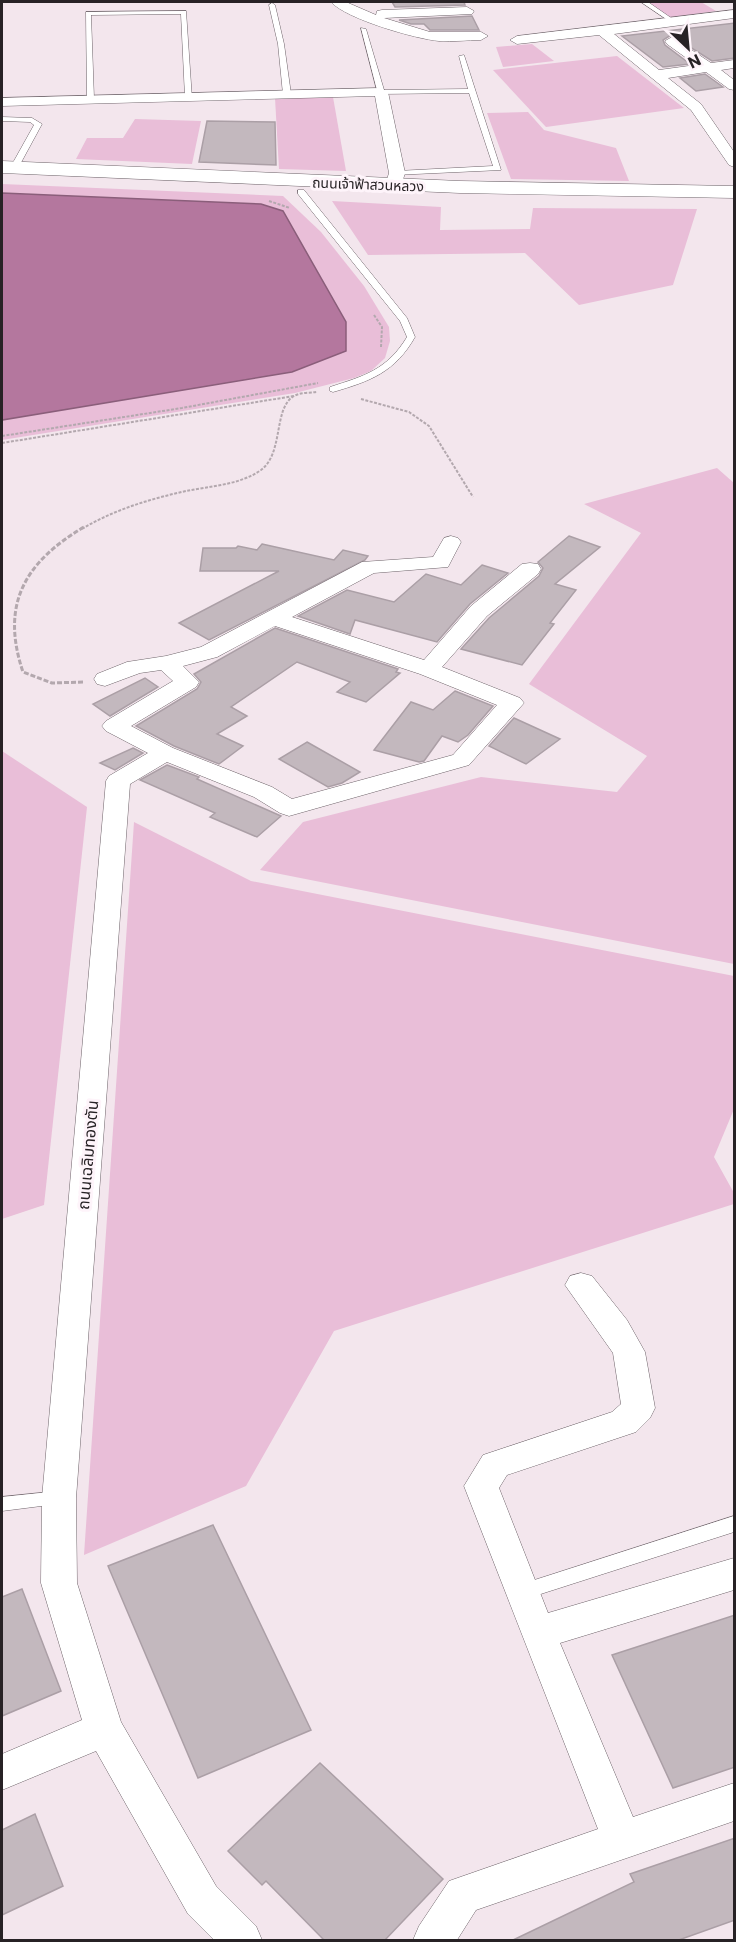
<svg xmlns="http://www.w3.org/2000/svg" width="736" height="1942" font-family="Commissioner,'Noto Sans Thai',sans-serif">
<rect width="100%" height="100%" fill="#f3e6ed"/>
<g fill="#e9bed8">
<path d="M643 2H701L716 11 668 18Z"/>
<path d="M532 44 554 61 503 67 496 47Z"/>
<path d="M617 56 684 108 546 127 493 70Z"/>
<path d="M333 97 346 171 279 169 275 98Z"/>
<path d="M528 112 544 130 616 148 629 181 511 179 487 113Z"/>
<path d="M135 119 201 121 192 164 76 159 87 138H123Z"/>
<path d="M2 184 283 196 321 232 364 286 389 327 390 341 385 358 371 371 354 378 295 393 2 440Z"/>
<path d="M332 201 441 207 440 230 530 229 533 208 697 209 673 285 579 305 525 253 368 255Z"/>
<path d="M717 468 734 483V964L260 870 303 822 481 777 617 792 647 756 529 684 641 533 584 504Z"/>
<path d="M2 751 87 807 44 1205 2 1219Z"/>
<path d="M134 822 251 881 734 976V1109L714 1157 734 1193V1204L334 1331 246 1486 84 1555Z"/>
</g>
<path fill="#b4779e" stroke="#8a5e7a" stroke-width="1.5" d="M2 193 261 204 283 211 346 322V351L292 372 2 420Z"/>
<g fill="#c3b8be" stroke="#ab9fa6" stroke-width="1.5">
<path d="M392 2H464L465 5 395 7Z"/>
<path d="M472 16 479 30H430L424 24H411L399 20Z"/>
<path d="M735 23V58L712 61 671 35 663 40 665 45 690 64 663 67 622 36Z"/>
<path d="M705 74 723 87 696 91 680 78Z"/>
<path d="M207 121 275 122 276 165 199 162Z"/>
<path d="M569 536 600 547 555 584 576 590 550 623 554 624 522 665 461 649 489 618 539 576 543 568 538 562Z"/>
<path d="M262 544 334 560 343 550 368 556 365 560 209 640 179 623 279 571H200L203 548H236L238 546 257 550Z"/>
<path d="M482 565 508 573 470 604 437 642 355 620 350 634 298 616 347 590 394 602 426 574 461 585Z"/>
<path d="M275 628 398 669 396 672 400 673 366 702 337 692 350 682 297 662 231 707 247 716 217 734 243 746 219 764 174 746 136 726 197 689 201 682 194 674Z"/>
<path d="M145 678 158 687 110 716 93 704Z"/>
<path d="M455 691 493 706 468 735 458 742 442 736 424 761 419 762 374 750 411 702 433 710Z"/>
<path d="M514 718 560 739 526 764 489 746Z"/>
<path d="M307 742 360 772 342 783 328 787 279 759Z"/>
<path d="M133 748 143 753 115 770 100 763Z"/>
<path d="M167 765 199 777 197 779 281 816 257 837 210 817 215 813 140 780Z"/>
<path d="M213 1525 311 1730 198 1778 108 1566Z"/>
<path d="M22 1589 61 1691 2 1716V1597Z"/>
<path d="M735 1615V1767L673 1788 612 1655Z"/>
<path d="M320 1763 443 1879 384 1941H325L266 1881 262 1885 228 1851Z"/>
<path d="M35 1814 63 1886 2 1915V1830Z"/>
<path d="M735 1838V1920L676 1941H511L634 1882 630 1874Z"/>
</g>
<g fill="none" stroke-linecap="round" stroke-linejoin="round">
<g stroke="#6e646a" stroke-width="1">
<g id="lane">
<path d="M641 2H648L677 22 672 23Z"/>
<path d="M272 3 275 5 284 44 291 94 287 96 283 94 278 44 269 5Z"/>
<path d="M186 11 192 99 185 97 181 14 91 15 94 99 87 101 86 12Z"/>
<path d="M361 28 366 29 384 90 468 89 459 56 464 55 501 170 394 175V171H397L493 166 469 93 378 94Z"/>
<path d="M2 117 32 118 42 124 17 170 10 168 34 125 30 122 2 121Z"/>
<path d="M298 190H304L407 318 415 337C395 372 371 381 333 392L330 391V387C364 376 387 370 407 337L400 321 298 194Z"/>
<path d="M59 1491 65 1493 68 1498 65 1503 2 1511V1497Z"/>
<path d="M734 1516V1532L522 1600 516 1598 513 1592 516 1586 522 1584Z"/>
</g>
</g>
<g stroke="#6e646a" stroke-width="1">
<g id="street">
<path d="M331 2H346L376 15 377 11 382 10 467 7 474 11 472 14 384 18 430 32H481L488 36 481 40C467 40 453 42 439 41 416 39 346 19 331 2Z"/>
<path d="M734 10V18L614 34 659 70 696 65 667 44 665 41 672 37 711 63 734 60V68L721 70 734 80V90L729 89 706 72 668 78 701 104 734 152V167L729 165 691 110 599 35 517 44 510 40 517 36Z"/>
<path d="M381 88 388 92 405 173 401 186 393 191 385 186 389 173 375 96 2 106V98Z"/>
<path d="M451 536 458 538 461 542 448 567 374 573 292 617 424 660 471 606 522 564 530 563 538 564 541 569 538 574 487 616 442 667 520 698 524 703 469 765 289 816 280 813 254 797 167 762 130 784 76 1498 77 1583 121 1722 216 1886 256 1926 262 1940H214L188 1914 96 1751 2 1790V1754L82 1720 41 1583 42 1498 106 781 109 776 148 753 106 731 102 726 106 721 173 681 161 670 140 673 105 686 97 684 94 679 97 674 127 662 166 656 201 647 362 562 433 557 444 538ZM275 626 420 674 497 705 453 755 292 799 272 787 173 748 131 726 196 687 199 682 183 666 217 657Z"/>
<path d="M581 1273 592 1276 627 1320 645 1352 655 1408 650 1418 636 1432 507 1475 499 1488 548 1613 734 1558V1590L560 1643 633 1817 734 1783V1821L476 1910 457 1940H413L419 1926 449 1881 598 1829 464 1486 483 1455 612 1412 621 1404 613 1353 565 1285 570 1276Z"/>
</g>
</g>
<g stroke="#6e646a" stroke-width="1">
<path id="secondary" d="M2 161 460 181 734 186V198L460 193 2 173Z"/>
</g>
<g stroke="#b3a8ae" stroke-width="2" stroke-dasharray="3 1.5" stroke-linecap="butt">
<path d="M269 201 290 208"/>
<path d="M374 315 382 327 381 347"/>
<path d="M361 399 409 412 429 426 473 497"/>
<path d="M2 436 182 408 318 383"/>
<path d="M2 443 294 396"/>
<path d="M82 529C113 510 150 499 186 491 210 486 240 485 261 470 284 453 273 408 294 396 301 392 310 393 317 392"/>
</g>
<path stroke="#b3a8ae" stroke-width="3" stroke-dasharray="5 2" stroke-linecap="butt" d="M83 682 52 683 23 672C0 604 25 562 84 527"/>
<use href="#lane" fill="#fff" fill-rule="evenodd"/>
<use href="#street" fill="#fff" fill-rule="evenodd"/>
<use href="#secondary" fill="#fff" fill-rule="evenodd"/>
</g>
<g text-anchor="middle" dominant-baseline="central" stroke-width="6" stroke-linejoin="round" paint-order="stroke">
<g font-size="14" fill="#272225" stroke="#fef4fa">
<text transform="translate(368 184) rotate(2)">ถนนเจ้าฟ้าสวนหลวง</text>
</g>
<g font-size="16" fill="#272225" stroke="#fef4fa">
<text transform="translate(87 1155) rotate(-85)">ถนนเฉลิมทองตัน</text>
</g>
</g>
<rect width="736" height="1942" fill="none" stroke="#272225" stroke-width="6"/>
<g transform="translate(688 48) rotate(154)" stroke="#fef4fa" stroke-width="4.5" paint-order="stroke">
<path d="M0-4.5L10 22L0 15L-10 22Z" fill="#272225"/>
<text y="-9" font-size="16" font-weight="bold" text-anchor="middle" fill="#272225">N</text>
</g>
</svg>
